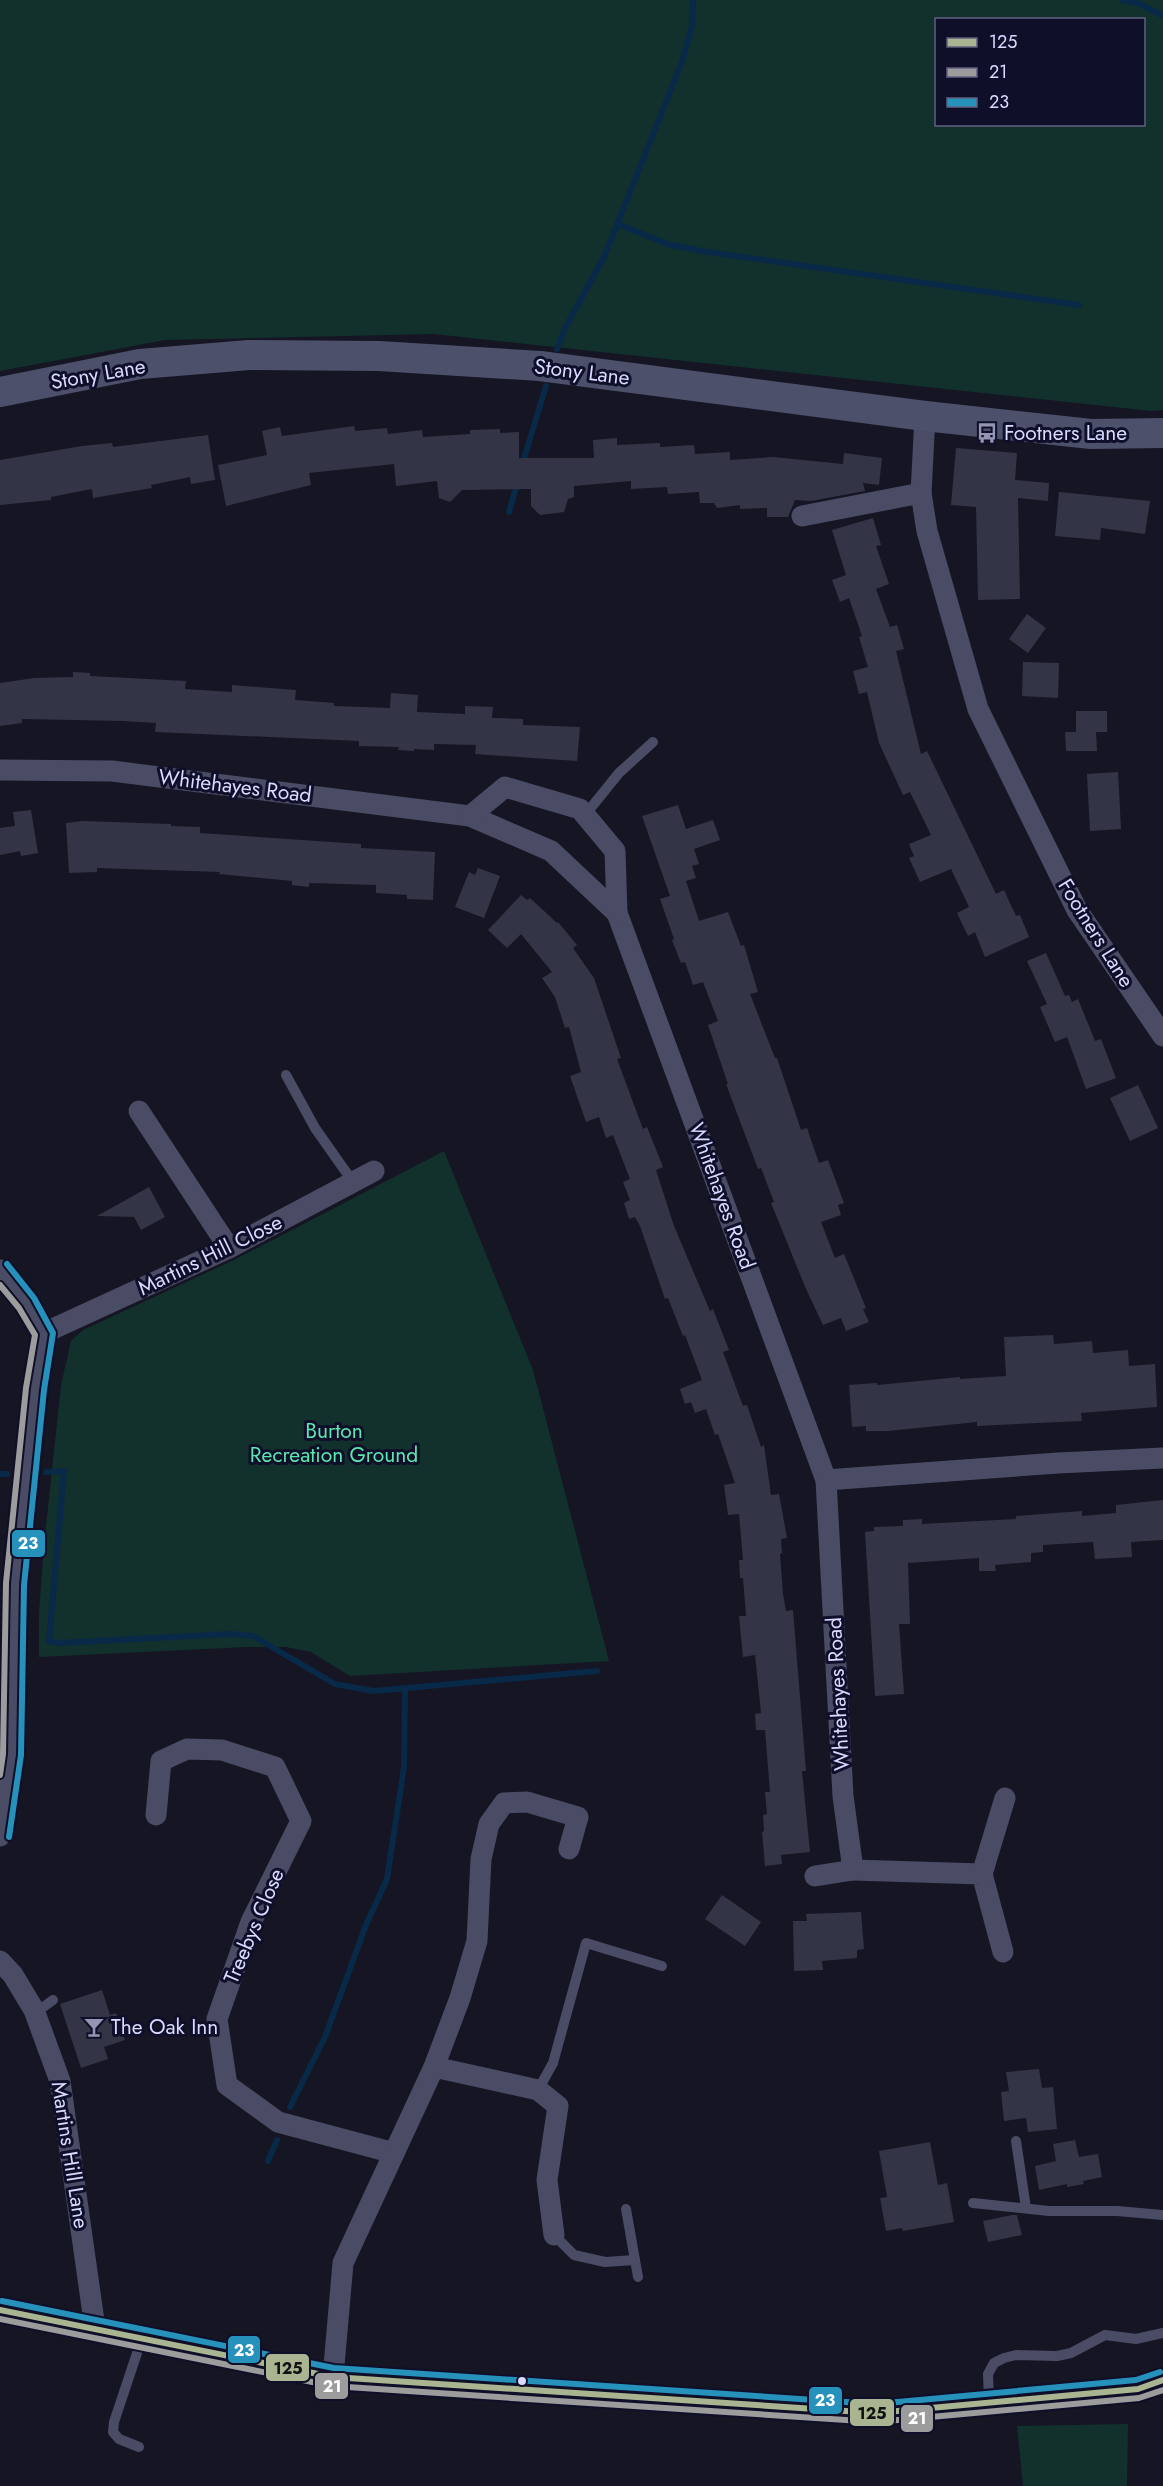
<svg xmlns="http://www.w3.org/2000/svg" width="1163" height="2486" font-family="Jost,sans-serif">
<rect width="100%" height="100%" fill="#151524"/>
<g fill="#12312d" fill-rule="evenodd">
<path d="M0 0H1163V410L1151 411 434 334 165 340 0 371ZM936 20H1144V124H936Z"/>
<path d="M444 1151 533 1370 609 1661 350 1676 311 1652 286 1647H246L39 1657V1613L44 1545 61 1385 71 1341 83 1330 236 1259Z"/>
<path d="M1128 2424 1127 2486H1023L1017 2426Z"/>
</g>
<g fill="none" stroke-linecap="round" stroke-linejoin="round">
<g stroke="#082947" stroke-width="6">
<path d="M1122 0 1140 4 1163 16"/>
<path d="M618 224 667 244 701 251 1079 305"/>
<path d="M557 349 564 330 604 257 682 62 692 25 693 0"/>
<path d="M522 465 546 386"/>
<path d="M509 512 517 484"/>
<path d="M46 1472 64 1471 49 1641 60 1643 229 1634 253 1636 335 1684 373 1691 597 1671"/>
<path d="M0 1474H7"/>
<path d="M290 2107 325 2037 366 1925 387 1879 404 1767 405 1688"/>
<path d="M268 2161 277 2140"/>
</g>
</g>
<g fill="#333446">
<path d="M354 426 355 431 387 428 388 434 422 430 423 437 470 434V430L500 429V433L519 432V458H594L593 440 617 438V445L660 443V447L694 445 695 454 730 452V460L773 457 843 464 844 453 882 458 879 485 863 483 865 491 811 501 795 500 788 517H767V508L740 509V505L717 508 714 503H700L699 492 668 494 667 487 631 489V481L574 486V497L568 499 564 512 540 515 531 506V489L462 490 450 502 439 498 437 481 396 486 394 464 309 473 311 485 226 506 218 465 267 455 262 431 280 427 282 436Z"/>
<path d="M208 435 215 480 191 484 190 477 151 485 152 488 93 498 92 489 51 497V500L0 505V460L82 446 112 443 113 447Z"/>
<path d="M956 448 1017 453 1015 480 1049 483 1048 501 1018 498 1020 599 978 600 976 507 951 505Z"/>
<path d="M1059 492 1150 501 1145 534 1101 528 1100 540 1055 536Z"/>
<path d="M873 518 881 545 876 546 889 584 876 589 890 627 897 625 904 649 896 651 921 754 927 751 996 894 1004 890 1016 916 1020 915 1029 937 985 957 975 932 968 936 957 913 969 907 951 869 920 882 909 858 914 856 909 844 931 835 910 792 903 795 879 743 867 692 859 694 853 671 868 667 859 637 862 636 849 598 840 602 832 580 846 575 832 530Z"/>
<path d="M1027 614 1046 628 1028 653 1009 639Z"/>
<path d="M1023 662 1059 663 1058 698 1022 696Z"/>
<path d="M73 672 90 673V676L186 681 185 689 232 692V685L296 690 295 700 334 703V706L390 708 391 693 418 695 417 712 465 714V706L493 707 492 718 523 719V725L580 727 577 761 475 754 476 745 434 744V750L414 749V751L398 750 399 747 359 746V741L155 732 156 723 123 721 22 719V723L0 726V683L34 678 73 677Z"/>
<path d="M1076 711H1107V732H1096L1097 751H1066L1065 732H1076Z"/>
<path d="M1118 772 1121 829 1090 831 1087 774Z"/>
<path d="M678 805 686 829 713 820 720 840 694 849 699 864 692 866 696 878 686 881 699 921 728 912 741 946 744 945 758 992 750 994 775 1058H777L801 1130 807 1128 819 1163 828 1160 844 1203 838 1205 841 1215 821 1222 835 1258 844 1254 866 1308 863 1309 869 1322 846 1331 841 1318 823 1325 806 1289 771 1203 774 1202 761 1168 758 1169 726 1084H728L708 1025 718 1021 703 982 693 985 685 962 681 963 672 940 674 939 660 899 670 896 642 816Z"/>
<path d="M31 810 38 853 21 856 20 851 0 855V828L15 826 13 812Z"/>
<path d="M82 821 171 824V826L200 827V833L361 844V848L435 852 433 900 407 899V895L376 893V885L309 883V887L292 885V881L219 874 220 872 97 868V872L69 873 66 823Z"/>
<path d="M478 868 500 876 484 918 455 907 469 872 475 875Z"/>
<path d="M521 895 527 900 530 898 557 923 558 922 577 945 573 948 594 978 621 1058 617 1059 643 1129 647 1127 663 1167 656 1170 674 1226 710 1311 713 1309 729 1350 723 1352 743 1406 747 1405 761 1447 764 1445 771 1495 779 1494 787 1538 781 1539 782 1553 780 1554 783 1594 786 1611 793 1610 806 1771H802L810 1852 781 1855 782 1864 765 1866 762 1832 764 1831 763 1815 767 1814 765 1792H770L765 1730H756L755 1714 761 1713 755 1655 743 1657 739 1616H746L743 1578H740L739 1560H743L739 1514 728 1515 724 1485 735 1483 718 1434 715 1435 706 1409 695 1413 691 1402 685 1404 680 1389 702 1380 685 1335 683 1336 668 1298 665 1299 640 1226 635 1217 629 1219 624 1203 630 1200 623 1182 630 1179 613 1135 606 1138 599 1117 586 1122 570 1076 581 1072 569 1027 565 1028 555 997 542 978 552 972 521 934 507 948 488 930Z"/>
<path d="M1046 953 1065 996 1069 995 1072 1002 1078 999 1095 1041 1101 1039 1116 1078 1086 1089 1067 1037 1055 1042 1040 1007 1047 1004 1027 961Z"/>
<path d="M1138 1085 1158 1128 1130 1141 1110 1098Z"/>
<path d="M149 1187 165 1217 141 1230 134 1217 97 1216Z"/>
<path d="M1053 1335 1054 1344 1092 1341 1093 1353 1128 1350 1129 1366 1155 1364 1157 1407 1081 1413 1082 1421 1060 1422 977 1426V1422L888 1431H866V1426L852 1427 849 1385 877 1383V1385L960 1377V1379L1006 1376 1004 1337Z"/>
<path d="M1163 1500V1540L1131 1542 1132 1557 1095 1559 1093 1542 1043 1545V1552L1031 1553V1562L995 1565 996 1571H979V1558L908 1563 910 1624H899L904 1694 875 1696 865 1532 874 1531V1527L903 1526V1520L922 1519V1524L1016 1519V1516L1082 1511V1516L1116 1513V1505Z"/>
<path d="M722 1895 761 1922 745 1946 705 1919Z"/>
<path d="M861 1912 864 1949 857 1950V1958L822 1961 823 1970 794 1971 793 1921H807L806 1914Z"/>
<path d="M102 1990 110 2015 116 2013 125 2040 104 2047 108 2059 81 2068 60 2004Z"/>
<path d="M1039 2069 1042 2088 1053 2087 1057 2129 1028 2132 1026 2118 1004 2121 1001 2092 1009 2091 1006 2072Z"/>
<path d="M1075 2140 1079 2157 1098 2154 1102 2177 1083 2181 1084 2184 1067 2187V2184L1039 2190 1035 2166 1056 2161 1053 2144Z"/>
<path d="M930 2142 938 2185 947 2183 954 2222 903 2231 902 2228 886 2231 880 2198 887 2197 879 2151Z"/>
<path d="M1012 2215H1017L1022 2235 988 2242 983 2221Z"/>
</g>
<g fill="none" stroke-linecap="round" stroke-linejoin="round">
<g stroke="#4a4c65" stroke-width="10">
<path d="M585 815 619 773 653 742"/>
<path d="M286 1075 315 1128 353 1182"/>
<path d="M34 2010 42 2008 53 2000"/>
<path d="M538 2090 553 2063 586 1943 662 1966"/>
<path d="M1016 2141 1026 2208"/>
<path d="M973 2203 1049 2211H1117L1163 2215"/>
<path d="M626 2209 638 2277"/>
<path d="M554 2235 574 2255 605 2262 635 2260"/>
<path d="M989 2403 988 2374 994 2363 1004 2358 1016 2355 1057 2356 1071 2353 1105 2335 1136 2339 1163 2333"/>
<path d="M139 2447 119 2439 113 2432 114 2422 142 2338"/>
</g>
<g stroke="#4a4c65" stroke-width="21">
<path d="M925 416 921 493 927 531 978 709 1077 910 1163 1036"/>
<path d="M802 516 921 493"/>
<path d="M0 770 112 771 470 816 551 851 617 913 826 1480"/>
<path d="M470 816 505 787 580 809 615 851 617 913"/>
<path d="M139 1111 229 1248"/>
<path d="M0 1270 26 1303 44 1333 35 1389 15 1584 12 1755 0 1836"/>
<path d="M44 1333 229 1248 374 1171"/>
<path d="M156 1815 161 1761 187 1749 222 1750 275 1767 301 1821 251 1922 217 2019 227 2085 278 2122 394 2153"/>
<path d="M853 1870 982 1874 1003 1952"/>
<path d="M982 1874 1005 1798"/>
<path d="M815 1876 853 1870 843 1796 826 1480 1058 1463 1163 1458"/>
<path d="M0 1961 13 1975 34 2010 60 2081 95 2328"/>
<path d="M434 2067 538 2090 558 2106 547 2180 554 2235"/>
<path d="M0 2310 333 2377 876 2413 1138 2389 1163 2380"/>
<path d="M333 2377 343 2263 434 2067 460 1998 477 1941 481 1859 489 1824 504 1803 527 1802 578 1817 569 1849"/>
</g>
<path stroke="#4c506b" stroke-width="30" d="M0 392 140 364 249 355 379 356 540 366 925 416 1091 434 1163 433"/>
<g stroke="#0f0f2a" stroke-width="10">
<path id="bus-1" d="M0 2310 333 2377 876 2413 1138 2389 1163 2380"/>
</g>
<g stroke="#0f0f2a" stroke-width="10">
<g id="bus-2">
<path d="M0 1285 19 1308 35 1335 26 1388 6 1583 3 1754 0 1775"/>
<path d="M0 2319 332 2386 876 2422 1139 2398 1163 2390"/>
</g>
</g>
<g stroke="#0f0f2a" stroke-width="10">
<g id="bus-3">
<path d="M7 1264 34 1298 53 1333 44 1390 24 1585 21 1755 9 1837"/>
<path d="M2 2301 334 2368 876 2404 1136 2380 1160 2372"/>
</g>
</g>
<use href="#bus-1" stroke="#a9b590" stroke-width="6"/>
<use href="#bus-2" stroke="#9d9c9c" stroke-width="6"/>
<use href="#bus-3" stroke="#2692bb" stroke-width="6"/>
</g>
<defs>
<g id="bus-bare" transform="scale(1.62)"><path d="M-5-6H5V4H4V6H2V4H-2V6H-4V4H-5ZM-3.5-4V0h7V-4ZM-3.5 1.2v1.5H-2V1.2ZM2 1.2v1.5H3.5V1.2Z" fill="#9495b2" stroke="#0f0f2a" stroke-width="2.5" paint-order="stroke"/></g>
<g id="bar-bare" transform="scale(1.62)"><path d="M-6-5H6L.8 .8V4.5H3.5V6h-7V4.5H-.8V.8Z" fill="#9495b2" stroke="#0f0f2a" stroke-width="2.5" paint-order="stroke"/></g>
</defs>
<g fill-rule="evenodd">
<use href="#bus-bare" x="987" y="433"/>
<use href="#bar-bare" x="94" y="2027"/>
</g>
<circle fill="#d8daff" stroke="#0f0f2a" stroke-width="2" cx="522" cy="2381" r="5"/>
<g text-anchor="middle" dominant-baseline="central" stroke-width="6" stroke-linejoin="round" paint-order="stroke">
<g font-size="21" fill="#d8daff" stroke="#0f0f2a">
<text transform="translate(582 372) rotate(7)">Stony Lane</text>
<text transform="translate(98 374) rotate(-10)">Stony Lane</text>
<text transform="translate(235 786) rotate(7)">Whitehayes Road</text>
<text transform="translate(1096 933) rotate(58)">Footners Lane</text>
<text transform="translate(722 1196) rotate(70)">Whitehayes Road</text>
<text transform="translate(210 1255) rotate(-26)">Martins Hill Close</text>
<text transform="translate(838 1694) rotate(-93)">Whitehayes Road</text>
<text transform="translate(254 1926) rotate(-67)">Treebys Close</text>
<text transform="translate(70 2155) rotate(81)">Martins Hill Lane</text>
</g>
<g font-size="21" fill="#d8daff" stroke="#0f0f2a" text-anchor="start">
<text x="1004" y="433">Footners Lane</text>
<text x="111" y="2027">The Oak Inn</text>
</g>
<g font-size="21" fill="#5be8ae" stroke="#0f0f2a">
<text x="334" y="1431">Burton<tspan x="334" dy="24">Recreation Ground</tspan></text>
</g>
</g>
<g stroke="#0f0f2a" stroke-width="2">
<rect x="11" y="1529" width="35" height="29" rx="6" fill="#2692bb"/>
<rect x="227" y="2335" width="34" height="29" rx="6" fill="#2692bb"/>
<rect x="265" y="2353" width="45" height="29" rx="6" fill="#a9b590"/>
<rect x="314" y="2372" width="35" height="28" rx="6" fill="#9d9c9c"/>
<rect x="808" y="2386" width="35" height="29" rx="6" fill="#2692bb"/>
<rect x="849" y="2398" width="46" height="29" rx="6" fill="#a9b590"/>
<rect x="900" y="2404" width="34" height="29" rx="6" fill="#9d9c9c"/>
</g>
<g font-size="16" text-anchor="middle" font-weight="bold" fill="#fff">
<text x="28" y="1549">23</text>
<text x="244" y="2356">23</text>
<text x="332" y="2392">21</text>
<text x="825" y="2406">23</text>
<text x="917" y="2424">21</text>
</g>
<g font-size="16" text-anchor="middle" font-weight="bold" fill="#111">
<text x="288" y="2374">125</text>
<text x="872" y="2419">125</text>
</g>
<rect x="935" y="18" width="210" height="108" fill="#0f0f2a" stroke="#5f607f" stroke-width="1.5"/>
<rect x="947" y="38" width="30" height="9" fill="#a9b590" stroke="#5f607f" stroke-width="1.5"/>
<text x="989" y="48" font-size="18" fill="#d8daff">125</text>
<rect x="947" y="68" width="30" height="9" fill="#9d9c9c" stroke="#5f607f" stroke-width="1.5"/>
<text x="989" y="78" font-size="18" fill="#d8daff">21</text>
<rect x="947" y="98" width="30" height="9" fill="#2692bb" stroke="#5f607f" stroke-width="1.5"/>
<text x="989" y="108" font-size="18" fill="#d8daff">23</text>
</svg>
